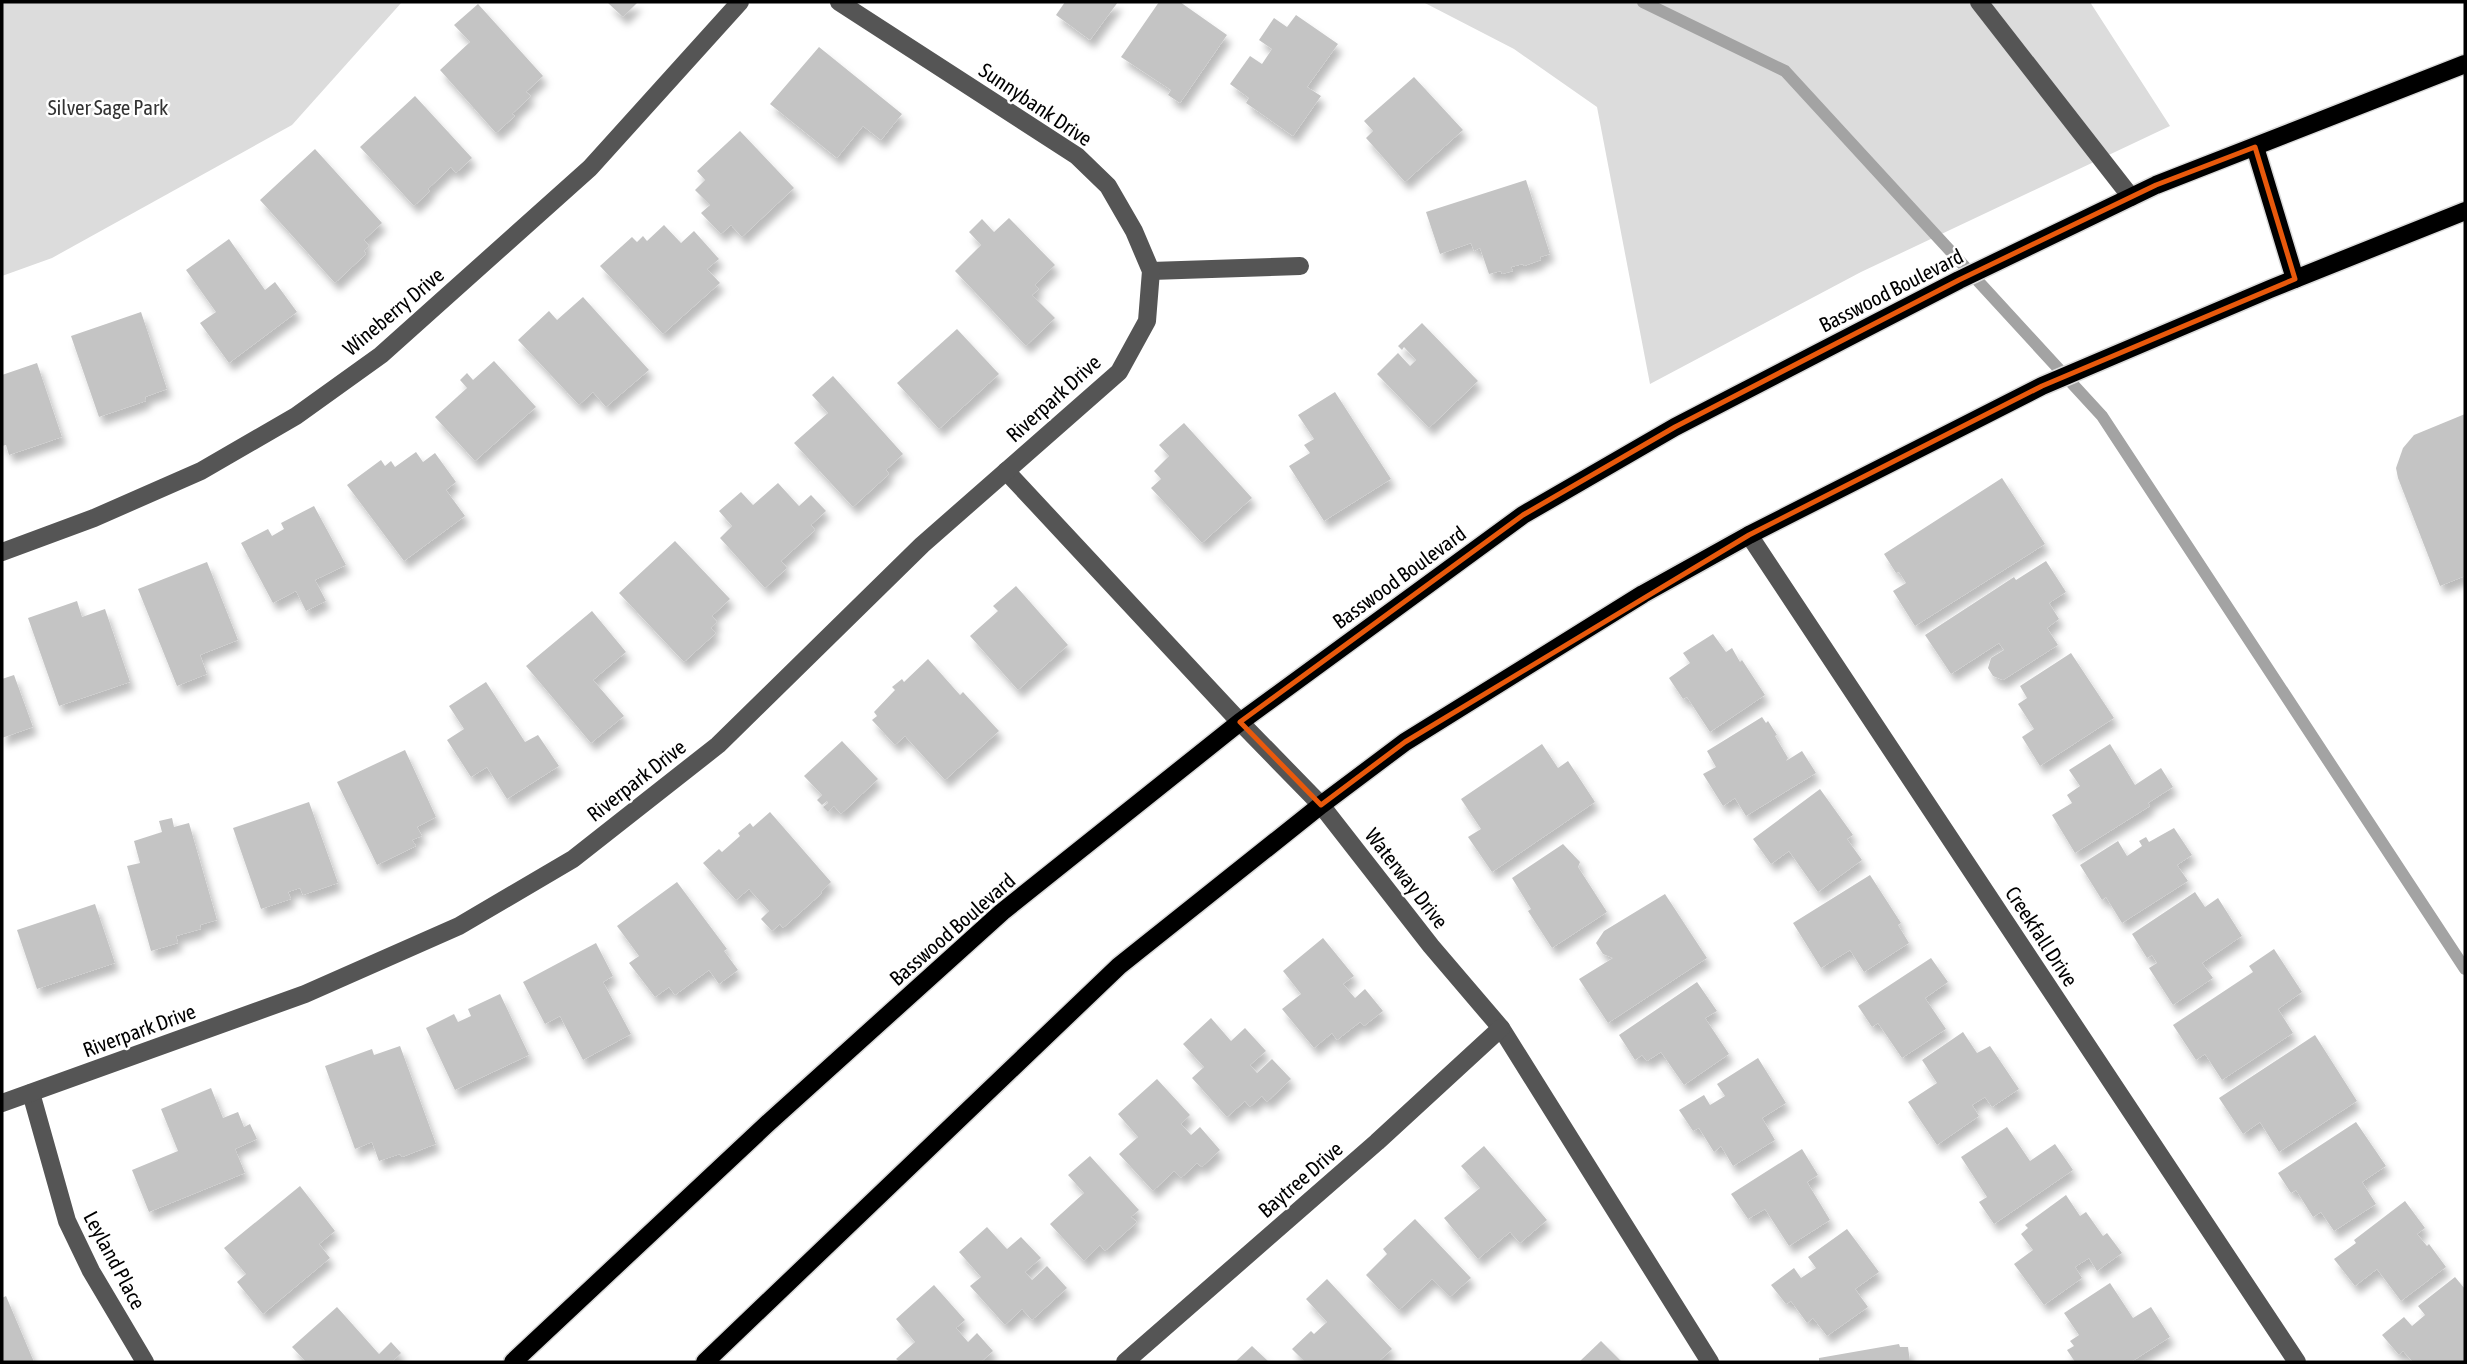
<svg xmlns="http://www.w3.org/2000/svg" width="2467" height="1364" font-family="'Asap Condensed',sans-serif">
<defs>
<filter id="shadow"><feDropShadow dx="4.5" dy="8" stdDeviation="3.5" flood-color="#0004"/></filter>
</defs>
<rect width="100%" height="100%" fill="#fff"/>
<g fill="#dcdcdc">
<path d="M2 2H402L292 125 52 258 2 276Z"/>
<path d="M1423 2H2090L2170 126 1861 272 1650 384 1597 107 1514 49Z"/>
</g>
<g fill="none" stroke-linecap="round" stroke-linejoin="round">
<path stroke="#a3a3a3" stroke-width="12" d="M1643 2 1785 71 2102 416 2465 969"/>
</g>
<g fill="#c4c4c4" filter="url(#shadow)">
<path d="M607 2H638L623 17Z"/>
<path d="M1065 2H1118L1090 40 1056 15Z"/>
<path d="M1159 2H1180L1227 35 1180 103 1168 95 1171 90 1121 57Z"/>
<path d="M478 4 543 76 526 92 531 96 512 114 515 116 496 133 440 70 470 42 454 25Z"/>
<path d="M1296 15 1338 44 1307 87 1321 96 1293 136 1246 103 1249 98 1230 84 1250 56 1262 64 1272 49 1259 40 1274 18 1287 27Z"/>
<path d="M819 47 902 114 881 140 863 126 837 158 770 104Z"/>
<path d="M1414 77 1463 130 1405 182 1366 138 1373 131 1364 121Z"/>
<path d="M415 96 472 158 456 173 451 167 428 189 430 191 414 206 360 147Z"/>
<path d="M740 131 794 188 742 237 731 225 721 234 701 213 710 205 695 190 705 180 697 171Z"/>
<path d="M315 149 382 223 364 240 369 246 364 251 366 254 335 283 260 200Z"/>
<path d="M1526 180 1550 254 1540 257 1541 260 1524 266 1523 264 1511 267 1513 271 1502 274 1501 271 1489 274 1480 248 1474 251 1471 243 1440 254 1426 212Z"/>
<path d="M1009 218 1055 265 1035 285 1039 289 1032 295 1055 318 1026 346 955 271 981 245 969 232 982 219 994 232Z"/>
<path d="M664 225 681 243 694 231 719 259 707 269 720 283 663 334 600 266 632 237 637 242 643 236 647 241Z"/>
<path d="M229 239 265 290 275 282 297 312 229 363 200 323 216 312 186 270Z"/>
<path d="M583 297 649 370 606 407 593 392 579 405 518 340 549 311 557 320Z"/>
<path d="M141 312 167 389 145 397 146 401 99 417 71 336Z"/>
<path d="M1422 323 1478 381 1429 428 1377 374 1398 353 1410 366 1416 360 1404 347 1402 350 1398 346Z"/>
<path d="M957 329 999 374 939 429 897 383Z"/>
<path d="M494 361 536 407 475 461 435 417 467 388 460 380 467 373 473 380Z"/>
<path d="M37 363 62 437 9 455 6 445 2 446V375Z"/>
<path d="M833 376 903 454 886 470 889 474 853 507 794 443 828 413 812 395Z"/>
<path d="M1335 392 1391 479 1324 521 1289 466 1310 453 1304 445 1314 439 1298 415Z"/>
<path d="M2465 414V576L2440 586 2398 478 2396 468 2403 448 2414 435Z"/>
<path d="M1184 423 1252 498 1202 543 1151 488 1161 479 1154 471 1169 456 1159 445Z"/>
<path d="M416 452 423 462 435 453 456 482 446 490 465 516 404 561 347 485 381 460 385 466 391 461 395 467Z"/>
<path d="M2002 478 2045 544 1915 626 1893 591 1906 583 1899 572 1896 573 1884 554Z"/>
<path d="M778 483 799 506 811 495 826 511 811 525 815 530 781 561 787 568 765 588 720 538 732 526 719 511 741 492 753 505Z"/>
<path d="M314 506 346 565 315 580 326 601 306 611 296 591 273 603 241 543 268 529 272 536 284 529 281 523Z"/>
<path d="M675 541 730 599 712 616 717 622 711 628 716 633 684 662 619 593Z"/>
<path d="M2046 561 2066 592 2049 603 2059 619 2047 628 2058 645 2003 680 1993 676 1988 668 1991 658 2004 650 1999 643 1951 674 1925 635 2014 577 2016 580Z"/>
<path d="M207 562 238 640 200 655 207 674 177 686 138 589Z"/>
<path d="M1016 586 1068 645 1018 690 970 636 998 611 993 606Z"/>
<path d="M77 601 82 617 105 609 130 682 59 706 28 618Z"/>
<path d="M592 611 626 652 593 680 624 716 591 743 526 666Z"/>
<path d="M1713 634 1726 652 1732 648 1740 662 1742 660 1765 695 1710 732 1687 697 1683 699 1669 678 1690 663 1683 653Z"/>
<path d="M2071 653 2114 718 2040 766 2022 737 2034 729 2018 704 2027 698 2020 686Z"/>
<path d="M928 659 960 695 963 692 999 731 945 780 905 736 895 745 872 720 877 716 874 712 895 690 892 687 902 679 904 682Z"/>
<path d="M14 675 33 727 2 738V679Z"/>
<path d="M486 682 525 742 538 735 559 766 507 799 487 767 471 777 447 740 464 729 449 706Z"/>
<path d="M1762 717 1766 723 1768 721 1777 735 1775 736 1788 758 1786 761 1802 751 1816 773 1746 816 1735 798 1723 806 1703 774 1716 767 1707 751Z"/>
<path d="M842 741 878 779 841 814 834 806 828 812 823 807 828 803 827 801 822 805 817 800 822 795 804 776Z"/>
<path d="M1542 744 1558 768 1568 761 1595 802 1492 872 1468 837 1481 829 1461 799Z"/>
<path d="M2110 744 2135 785 2161 768 2173 787 2148 803 2150 806 2075 853 2052 815 2072 803 2067 795 2080 786 2069 770Z"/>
<path d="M405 750 436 817 417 827 422 836 412 840 416 846 377 865 337 782Z"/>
<path d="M1820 789 1853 835 1847 839 1862 860 1818 892 1789 851 1771 864 1753 839Z"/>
<path d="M309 802 338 883 303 895 300 888 288 892 291 899 261 909 233 828Z"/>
<path d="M770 812 831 882 821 892 822 893 783 928 780 924 772 931 761 919 769 911 749 889 736 900 703 863 719 849 722 852 740 836 738 833 750 823 753 827Z"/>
<path d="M172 818 174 827 189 823 217 920 200 925 201 929 176 936 178 943 151 951 127 866 140 863 134 841 162 832 159 821Z"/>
<path d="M2174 828 2192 855 2177 865 2188 881 2122 923 2106 897 2102 900 2080 865 2118 841 2127 856 2142 846 2139 841 2146 837 2149 842Z"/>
<path d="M1563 844 1580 862 1578 867 1607 912 1552 948 1528 911 1531 909 1512 878Z"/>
<path d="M1870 875 1901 923 1898 925 1909 943 1864 972 1850 950 1821 968 1793 923Z"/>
<path d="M677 882 727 949 724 951 738 970 719 984 709 970 675 995 669 987 655 997 629 963 639 956 617 926Z"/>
<path d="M2195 892 2205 907 2218 898 2242 936 2202 963 2213 978 2173 1005 2149 968 2157 963 2152 955 2147 958 2132 934Z"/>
<path d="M1665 894 1707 958 1608 1023 1579 979 1613 958 1603 954 1596 943 1604 931Z"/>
<path d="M95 904 115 963 37 989 17 930Z"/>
<path d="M1323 938 1354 976 1343 984 1355 998 1365 989 1383 1011 1364 1026 1360 1022 1337 1040 1332 1033 1314 1048 1282 1009 1301 994 1283 971Z"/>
<path d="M596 943 613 976 603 982 631 1034 583 1060 560 1016 545 1024 523 982Z"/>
<path d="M2274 949 2302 992 2278 1009 2293 1033 2222 1080 2205 1054 2196 1060 2173 1025 2253 972 2249 966Z"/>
<path d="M1931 958 1948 982 1925 998 1946 1029 1902 1058 1878 1023 1872 1027 1858 1006Z"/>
<path d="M1697 982 1717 1011 1705 1018 1729 1054 1684 1085 1661 1052 1647 1061 1642 1055 1635 1060 1619 1035Z"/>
<path d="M500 994 529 1055 455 1090 426 1028 454 1014 458 1022 471 1016 468 1009Z"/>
<path d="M1211 1018 1231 1041 1245 1028 1266 1051 1250 1065 1257 1073 1272 1059 1291 1079 1267 1102 1262 1096 1250 1107 1245 1101 1227 1117 1192 1078 1204 1067 1183 1044Z"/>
<path d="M1963 1032 1977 1053 1990 1046 2019 1089 1992 1107 1985 1097 1972 1105 1979 1116 1937 1145 1908 1102 1937 1083 1922 1060Z"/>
<path d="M2315 1035 2357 1101 2279 1152 2260 1122 2243 1134 2219 1098Z"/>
<path d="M400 1046 436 1144 402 1157 400 1154 379 1161 372 1142 355 1149 325 1066 372 1049 374 1055Z"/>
<path d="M1758 1058 1786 1103 1762 1118 1775 1140 1733 1166 1721 1146 1714 1152 1699 1128 1693 1131 1679 1110 1704 1095 1710 1105 1725 1096 1717 1084Z"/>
<path d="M1157 1079 1190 1115 1181 1124 1191 1135 1200 1127 1220 1150 1202 1167 1197 1163 1181 1178 1174 1171 1153 1191 1119 1154 1138 1137 1118 1114Z"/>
<path d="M211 1088 223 1118 238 1112 244 1127 250 1124 257 1139 235 1149 245 1173 149 1212 132 1170 178 1151 161 1109Z"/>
<path d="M2356 1122 2386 1166 2362 1182 2376 1204 2334 1231 2321 1212 2313 1217 2296 1190 2291 1193 2278 1173Z"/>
<path d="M2007 1127 2030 1161 2055 1144 2073 1170 1994 1224 1979 1202 1987 1197 1961 1157Z"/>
<path d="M1484 1146 1547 1220 1520 1243 1510 1232 1478 1259 1444 1218 1480 1188 1461 1166Z"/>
<path d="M1802 1149 1818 1175 1807 1182 1830 1220 1789 1246 1765 1209 1748 1219 1731 1194Z"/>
<path d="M1090 1156 1139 1210 1131 1217 1137 1222 1105 1251 1100 1245 1084 1261 1050 1224 1084 1193 1068 1175Z"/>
<path d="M300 1186 335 1231 319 1244 330 1258 263 1314 237 1282 246 1274 224 1248Z"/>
<path d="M2066 1195 2080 1216 2086 1212 2103 1236 2107 1233 2122 1253 2097 1271 2089 1258 2075 1267 2082 1278 2044 1305 2014 1264 2033 1250 2021 1234 2028 1228 2025 1225Z"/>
<path d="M2405 1201 2425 1228 2417 1234 2427 1246 2429 1244 2446 1267 2401 1301 2377 1269 2355 1286 2334 1259 2356 1243 2354 1240Z"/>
<path d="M1415 1219 1471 1278 1450 1297 1432 1279 1399 1310 1366 1275 1387 1254 1383 1249Z"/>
<path d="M987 1227 1007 1249 1021 1237 1041 1258 1025 1272 1032 1280 1047 1266 1067 1288 1032 1320 1022 1309 1005 1325 970 1286 981 1277 959 1252Z"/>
<path d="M1847 1229 1879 1272 1855 1289 1868 1307 1827 1336 1813 1318 1807 1323 1791 1301 1786 1304 1771 1285 1794 1268 1801 1278 1816 1268 1808 1257Z"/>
<path d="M2455 1277 2465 1289V1362H2413L2403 1351 2399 1355 2382 1335 2404 1317 2412 1326 2425 1315 2418 1306Z"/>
<path d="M1327 1279 1392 1349 1378 1362H1305L1292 1349 1311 1331 1314 1334 1327 1322 1306 1299Z"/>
<path d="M2110 1283 2133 1318 2151 1307 2170 1337 2131 1362H2075L2067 1350 2074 1346 2070 1341 2079 1335 2064 1313Z"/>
<path d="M934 1285 965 1320 956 1328 968 1342 977 1333 993 1351 981 1362H900L896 1359 915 1342 896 1319Z"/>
<path d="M6 1296 34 1362H2V1298Z"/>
<path d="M337 1307 379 1354 391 1342 401 1353 392 1362H306L292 1347Z"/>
<path d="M1601 1341 1622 1362H1579Z"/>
<path d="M1899 1344 1900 1347H1908L1910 1362H1819V1358Z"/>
<path d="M1252 1346 1269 1362H1235Z"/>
</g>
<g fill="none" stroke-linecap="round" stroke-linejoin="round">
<g stroke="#dbdbdb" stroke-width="21">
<g id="major">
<path d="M2255 147 2295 279"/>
<path d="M513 1362 767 1124 1002 912 1240 722 1523 515 1675 427 1959 280 2156 185 2465 64"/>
<path d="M705 1362 1119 966 1321 805 1405 742 1643 594 1749 535 2042 386 2270 289 2465 211"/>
</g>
</g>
<g stroke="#555" stroke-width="18">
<path d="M1979 2 2131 197"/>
<path d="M1151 271 1300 266"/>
<path d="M1006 471 1240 722 1321 805 1431 946 1501 1028 1710 1362"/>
<path d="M1749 535 2297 1362"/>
<path d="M2 552 94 518 201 471 296 416 381 355 590 168 740 2"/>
<path d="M31 1093 67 1221 91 1271 145 1362"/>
<path d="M2 1103 305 994 459 926 573 859 718 745 922 545 1119 372 1147 321 1151 271 1134 231 1108 186 1077 156 839 2"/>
<path d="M1125 1362 1377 1142 1501 1028"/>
</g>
<use href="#major" stroke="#000" stroke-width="18"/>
</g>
<path fill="none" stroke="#e8590c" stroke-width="5" stroke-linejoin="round" d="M2255 147 2295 279 2042 386 1749 535 1405 742 1321 805 1240 722 1523 515 1675 427 1959 280 2156 185Z"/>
<g text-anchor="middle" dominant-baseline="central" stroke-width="5" stroke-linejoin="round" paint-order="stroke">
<g font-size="21" fill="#000" stroke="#fff">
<text transform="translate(1036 104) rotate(34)">Sunnybank Drive</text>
<text transform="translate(1891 290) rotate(-27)">Basswood Boulevard</text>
<text transform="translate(393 311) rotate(-40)">Wineberry Drive</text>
<text transform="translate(1053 398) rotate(-42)">Riverpark Drive</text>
<text transform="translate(1399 577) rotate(-36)">Basswood Boulevard</text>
<text transform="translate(636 780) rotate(-38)">Riverpark Drive</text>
<text transform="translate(1407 878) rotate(52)">Waterway Drive</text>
<text transform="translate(952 929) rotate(-41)">Basswood Boulevard</text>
<text transform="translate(2042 936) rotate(57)">Creekfall Drive</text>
<text transform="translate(139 1030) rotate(-20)">Riverpark Drive</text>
<text transform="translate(1300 1179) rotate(-41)">Baytree Drive</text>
<text transform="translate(115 1260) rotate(62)">Leyland Place</text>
</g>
<g font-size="21" fill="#333" stroke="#fff">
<text x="108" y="107">Silver Sage Park</text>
</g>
</g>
<rect width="2467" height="1364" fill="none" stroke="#000000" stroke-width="7"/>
</svg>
